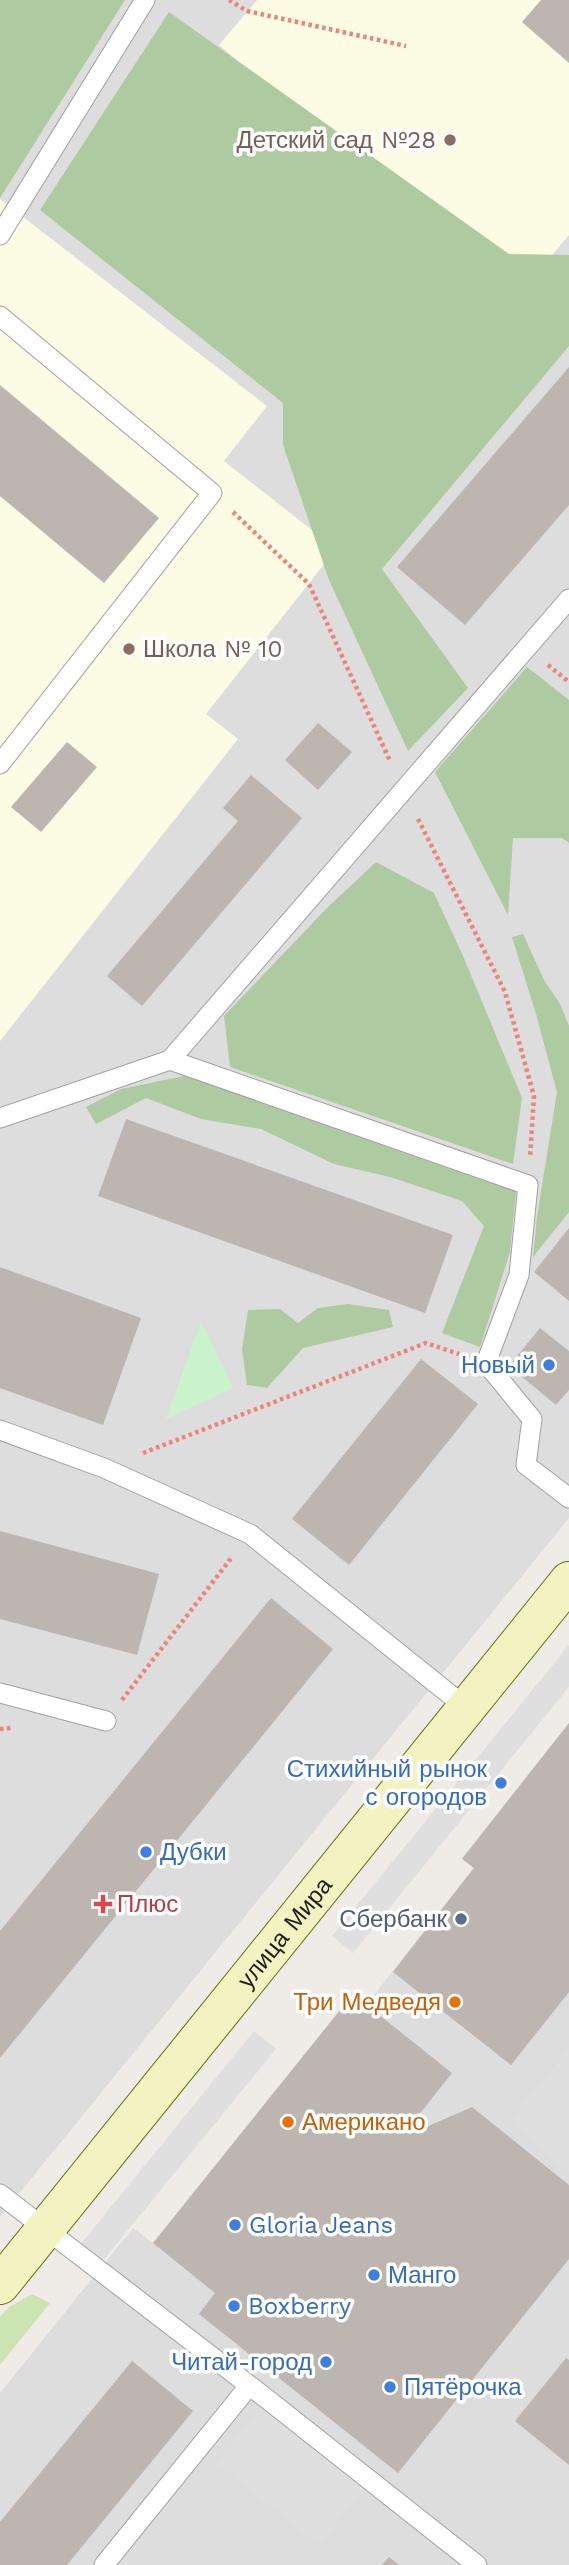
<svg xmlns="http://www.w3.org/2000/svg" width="569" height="2565" font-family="'Work Sans',sans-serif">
<rect width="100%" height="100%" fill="#efece7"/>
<g fill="#ddd">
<path d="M0 0H569V1518L0 2217Z"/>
<path d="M569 1723V2565H0V2393L133 2228 153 2243 353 1994 367 2004 473 1868 462 1858Z"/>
</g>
<g fill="#fcfbe3">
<path d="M257 0H569V235L517 297 219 45Z"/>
<path d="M0 199 267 406 224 461 336 549 206 714 238 739 0 1041Z"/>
</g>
<path fill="#cce4b2" d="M32 2294 50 2303 0 2365V2317L9 2307Z"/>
<g fill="#adcaa0">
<path d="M0 0H125L0 198Z"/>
<path d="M169 12 509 254 569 255V346L382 569 468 688 408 751 329 580 283 445V403L40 210Z"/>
<path d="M527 667 569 700V843L562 838H513L508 915 435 772Z"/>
<path d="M376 862 434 893 463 956 522 1098 513 1164 230 1067 224 1016 325 910Z"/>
<path d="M523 934 544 980 560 1004 569 1026V1212L533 1257 537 1217 557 1092 536 1014 512 937Z"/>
<path d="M189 1075 516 1191 510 1252 480 1347 442 1333 484 1226 462 1201 390 1177 334 1164 261 1129 201 1119 146 1098 96 1124 86 1107 121 1089Z"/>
<path d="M348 1304 389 1310 393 1327 303 1348 267 1388 247 1385 242 1349 248 1310 280 1309 298 1323 318 1308Z"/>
</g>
<path fill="#c9f4cb" d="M201 1322 233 1388 166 1419Z"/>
<g fill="#dfdfdf">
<path d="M569 1645V1687L353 1953 332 1936Z"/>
<path d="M254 2031 276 2049 101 2263 80 2245Z"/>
<path d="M569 2048V2173L509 2121Z"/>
<path d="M267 2399 370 2481 319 2545 216 2463Z"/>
</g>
<g fill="#bcb5b0">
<path d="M541 0H569V63L522 22Z"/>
<path d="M569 367V505L465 625 397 567Z"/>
<path d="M0 385 159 518 104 583 0 496Z"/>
<path d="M318 723 352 752 318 790 285 760Z"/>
<path d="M67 742 97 767 41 832 11 807Z"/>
<path d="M251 775 302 818 142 1006 107 976 238 821 223 808Z"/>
<path d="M126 1119 453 1235 425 1313 98 1196Z"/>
<path d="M569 1228V1301L534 1272Z"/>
<path d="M0 1267 141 1318 103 1425 0 1388Z"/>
<path d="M540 1328 569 1351V1390L556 1405 509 1366Z"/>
<path d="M421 1359 478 1404 349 1565 292 1519Z"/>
<path d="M0 1531 159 1574 137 1655 0 1619Z"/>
<path d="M271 1598 333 1649 0 2058V1931Z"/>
<path d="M569 1723V1992L511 2065 393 1972 474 1868 462 1859Z"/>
<path d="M353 1994 452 2073 406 2131 410 2134 472 2107 569 2185V2259L398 2473 199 2314 215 2293 153 2243Z"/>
<path d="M566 2358 569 2360V2465L515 2421Z"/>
<path d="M132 2361 193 2411 67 2565H0V2522Z"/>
<path d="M389 2557 399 2565H382Z"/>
</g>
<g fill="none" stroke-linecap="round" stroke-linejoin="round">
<g stroke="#a0a0a0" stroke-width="21">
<g id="lane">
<path d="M0 235 145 0"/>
<path d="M0 316 212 493 0 764"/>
<path d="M170 1060 528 1185 519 1275 486 1363 532 1419 526 1465 569 1498"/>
<path d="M0 1118 170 1060 569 599"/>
<path d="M0 1430 104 1468 250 1534 468 1709"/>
<path d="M0 1693 106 1721"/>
<path d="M0 2194 267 2399 477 2565"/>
<path d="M104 2565 249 2386"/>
</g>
</g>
<g stroke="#646c11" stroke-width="40">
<g id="secondary">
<path id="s1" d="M0 2285 569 1581"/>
</g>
</g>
<g stroke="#eb857b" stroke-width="4.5" stroke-dasharray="3.5 3.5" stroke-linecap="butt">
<path d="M229 0 247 11 406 46"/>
<path d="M233 512 309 584 390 761"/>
<path d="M548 665 569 682"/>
<path d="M418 819 505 992 534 1096 530 1157"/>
<path d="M143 1453 426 1343 459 1354"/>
<path d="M122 1700 232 1557"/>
<path d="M0 1729 12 1728"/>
</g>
<use href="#lane" stroke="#fff" stroke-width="19"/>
<use href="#secondary" stroke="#f2f3c1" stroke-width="38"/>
</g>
<g fill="#8d6e63" stroke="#fff" stroke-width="2.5">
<circle cx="450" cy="140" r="7"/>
<circle cx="129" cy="649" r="7"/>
</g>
<g fill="#3f7fe0" stroke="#fff" stroke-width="2.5">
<circle cx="549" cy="1365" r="7"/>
<circle cx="501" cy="1783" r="7"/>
<circle cx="146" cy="1852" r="7"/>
<circle cx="235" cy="2225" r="7"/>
<circle cx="374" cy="2275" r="7"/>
<circle cx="234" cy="2306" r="7"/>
<circle cx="326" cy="2362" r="7"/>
<circle cx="390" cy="2387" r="7"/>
</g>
<path fill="#e0444e" stroke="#fff" stroke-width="2.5" d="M99.5 1893.5h7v7h7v7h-7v7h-7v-7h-7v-7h7z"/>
<circle fill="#5c6f8a" stroke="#fff" stroke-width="2.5" cx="461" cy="1919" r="7"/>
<g fill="#e8710a" stroke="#fff" stroke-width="2.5">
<circle cx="455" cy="2002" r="7"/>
<circle cx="288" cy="2122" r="7"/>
</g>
<g text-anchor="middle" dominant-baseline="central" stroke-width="7" stroke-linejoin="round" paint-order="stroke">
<g font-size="24" fill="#785e54" stroke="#fff" text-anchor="end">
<text x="436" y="140">Детский сад №28</text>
<text x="143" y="649" text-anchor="start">Школа № 10</text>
</g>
<g font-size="24" fill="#366cbe" stroke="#fff" text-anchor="start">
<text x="535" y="1365" text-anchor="end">Новый</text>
<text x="487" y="1769" text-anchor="end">Стихийный рынок<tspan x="487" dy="28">с огородов</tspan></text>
<text x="160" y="1852">Дубки</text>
<text x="249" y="2225">Gloria Jeans</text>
<text x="388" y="2275">Манго</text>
<text x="248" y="2306">Boxberry</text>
<text x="312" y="2362" text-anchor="end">Читай-город</text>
<text x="404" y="2387">Пятёрочка</text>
</g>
<g font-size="24" fill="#be3a42" stroke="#fff" text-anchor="start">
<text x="117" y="1904">Плюс</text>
</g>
<g font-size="24" fill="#4e5e75" stroke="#fff" text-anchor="end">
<text x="447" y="1919">Сбербанк</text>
</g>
<g font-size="24" fill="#1f1f1f" stroke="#fff">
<text stroke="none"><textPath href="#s1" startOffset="453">улица Мира</textPath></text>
</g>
<g font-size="24" fill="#c56008" stroke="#fff" text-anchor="end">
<text x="441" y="2002">Три Медведя</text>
<text x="302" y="2122" text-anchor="start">Американо</text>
</g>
</g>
</svg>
